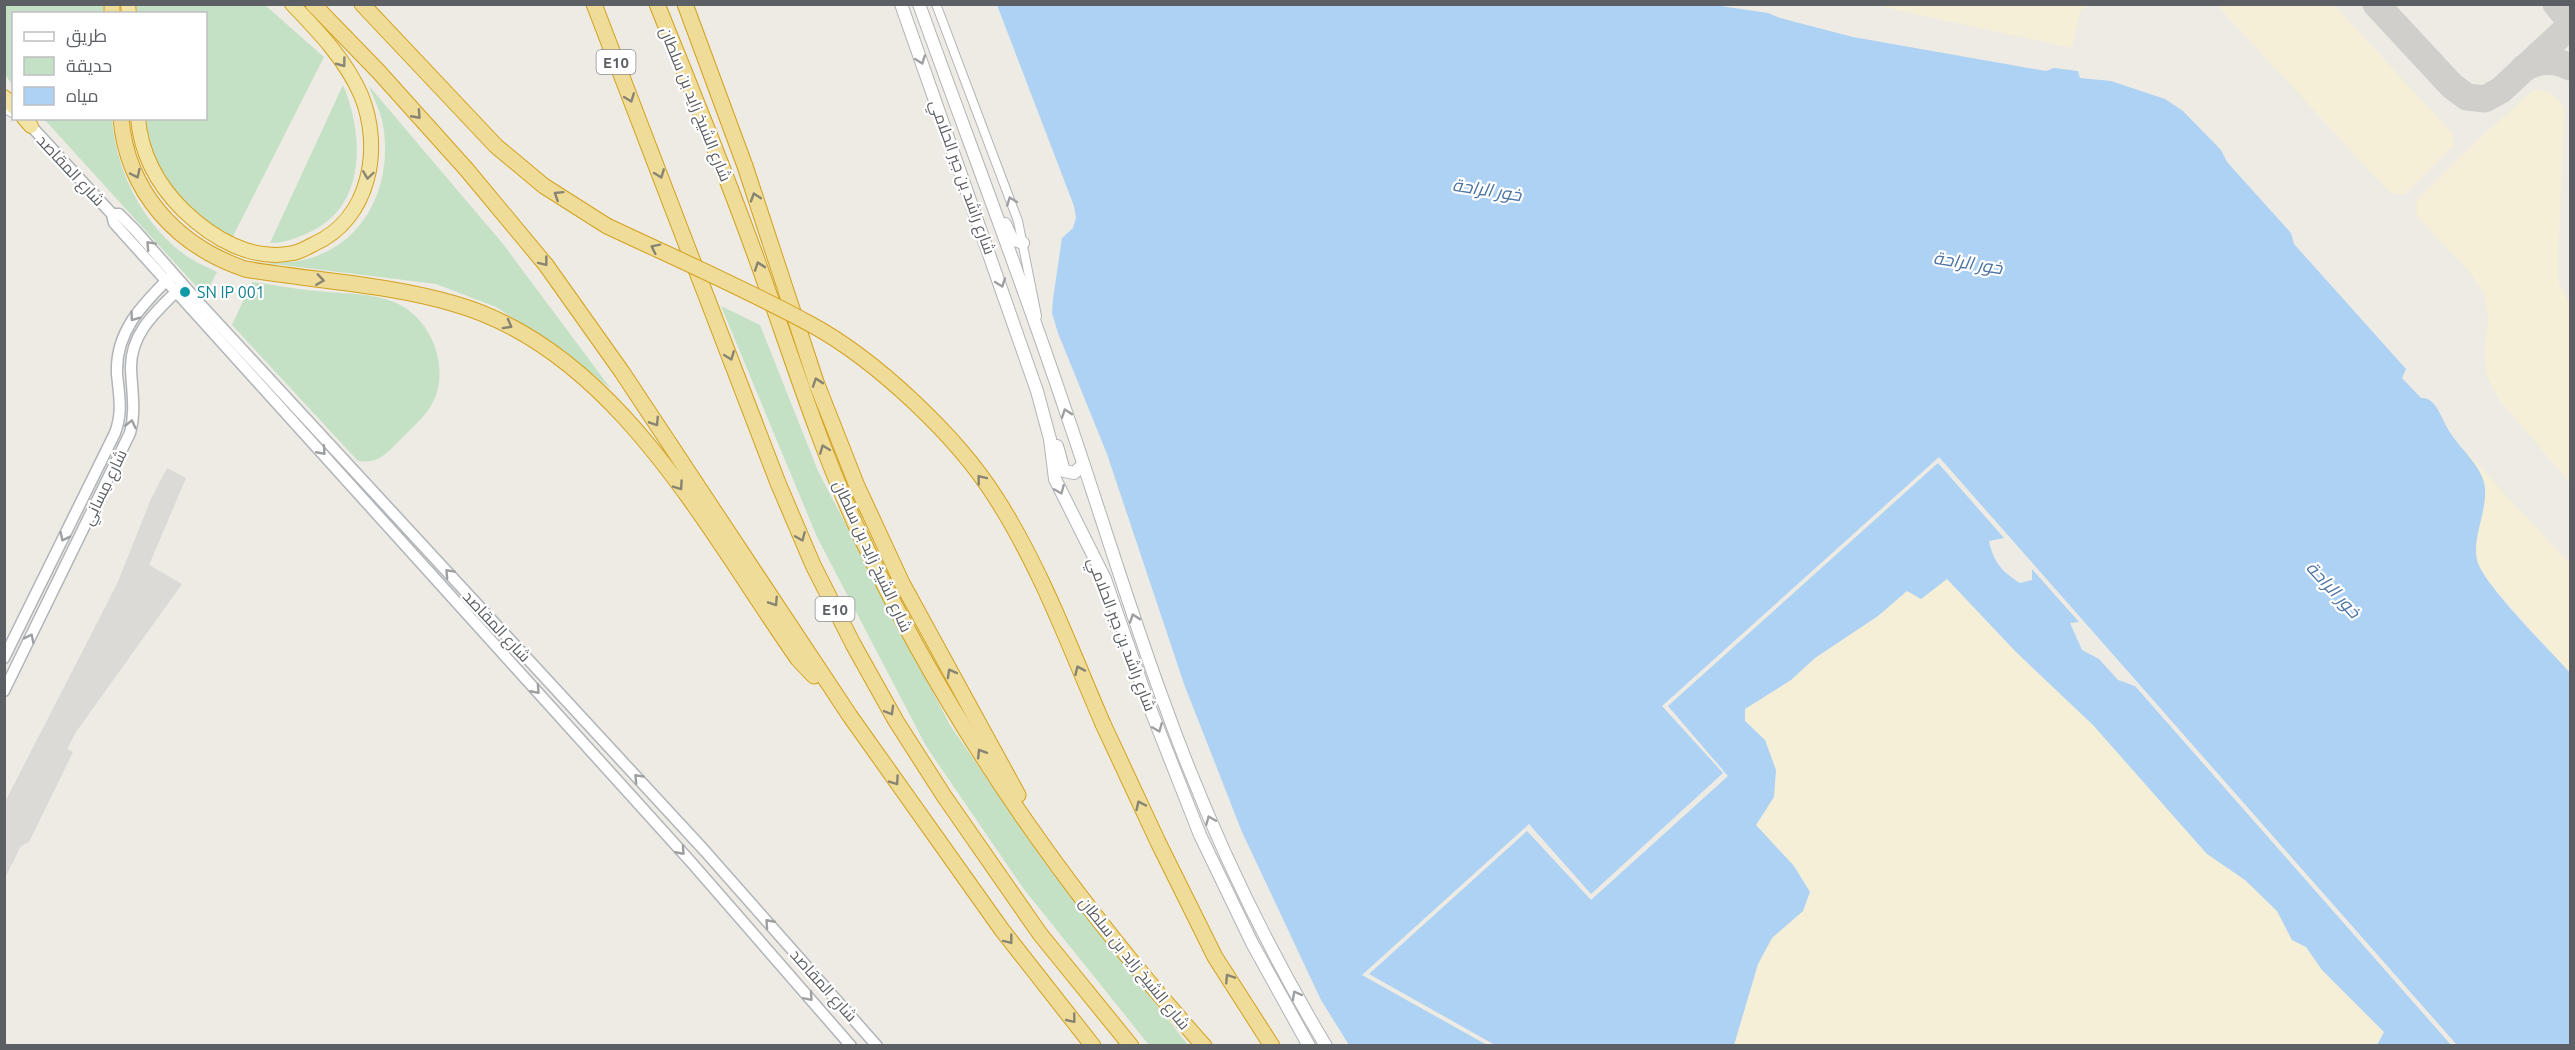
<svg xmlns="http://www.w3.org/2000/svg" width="2575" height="1050" font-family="Ubuntu,Cairo,sans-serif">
<rect width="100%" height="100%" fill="#edebe4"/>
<path fill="#dcdad6" d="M167 468 186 478 149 565 182 584 76 732 67 749 73 752 29 842 21 846 5 878V802L117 584 151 499Z"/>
<g fill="#c4e1c5">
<path d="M5 4 103 5 104 13 14 14 13 85 5 75Z"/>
<path d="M136 5H265L324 57 231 240C216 229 186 211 175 197 158 175 149 146 146 119L206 118V14L137 13Z"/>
<path d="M343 85C364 135 367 206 310 232 297 238 285 243 270 243Z"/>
<path d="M369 86 503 244 611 389 563 350 496 307 436 284 266 263C278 262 291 263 303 260 367 246 395 180 382 120 379 108 373 97 369 86Z"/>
<path d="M44 119H112C116 171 143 226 188 257 197 263 208 267 217 272L205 296Z"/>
<path d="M252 282C274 285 295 289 316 291 342 294 378 292 402 306 432 323 448 365 435 398 428 414 415 425 403 437 387 452 381 464 358 461L232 325Z"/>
<path d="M721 306 760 325 818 471 950 725 1044 862 1188 1045H1149L1023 888 926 746 817 537Z"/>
</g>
<g fill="#f5efd7">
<path d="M1874 5 2088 4V5L2080 11 2072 48Z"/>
<path d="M2217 5H2334L2452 133 2454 145 2405 194 2390 193Z"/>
<path d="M2534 89C2549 91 2559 95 2564 110L2558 266 2559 284 2570 305V483L2498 398 2487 376 2485 352 2488 318 2485 295 2473 276 2417 216V200L2467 150Z"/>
<path d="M2468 454 2570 564V674L2488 581 2476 561V537L2484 486Z"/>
<path d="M1947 579 2015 651 2093 725 2207 854 2245 880 2277 911 2292 940 2306 947 2322 970 2384 1032 2377 1046H1734L1758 964 1772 938 1803 911 1794 866 1756 825 1774 797 1765 740 1745 721V709L1791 680 1815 658 1878 616 1907 590 1921 599Z"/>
</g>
<g fill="#add2f4">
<path d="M997 5H1714L1768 13 1780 18 1853 37 2046 71 2054 68 2078 71 2080 78 2111 81 2165 99 2183 111 2221 150 2227 162 2291 233 2294 244 2406 369 2402 378 2421 398C2426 398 2429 399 2433 403 2441 412 2444 424 2451 434 2462 451 2483 467 2485 488 2487 512 2472 538 2477 560 2483 585 2551 651 2570 673V1045H2457L1939 457 1662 706 1723 773 1591 894 1529 824 1362 975 1487 1045H1349L1321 1000 1242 832 1184 684 1107 454 1058 333 1052 313 1053 299 1062 238 1073 228 1076 218 1074 206Z"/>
<path d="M1938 463 2004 538 1989 541C1993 561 2002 572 2020 583L2032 580V569L2079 622 2070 623 2082 650 2099 659 2118 680 2135 686 2451 1045H2377L2384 1032 2322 970 2306 947 2292 940 2277 911 2245 880 2207 854 2093 725 2015 651 1947 579 1921 599 1907 591 1878 616 1815 658 1791 680 1745 709V721L1765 740 1776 770 1774 797 1756 825 1794 866 1810 892 1803 911 1772 938 1758 964 1734 1045H1495L1369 974 1527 831 1591 900 1728 776 1668 706Z"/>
</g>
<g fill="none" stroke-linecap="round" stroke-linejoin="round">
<g stroke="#d0cfcc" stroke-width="27">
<path d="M2376 4 2452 86 2467 97 2485 99 2501 90 2570 26"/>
<path d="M2556 4 2570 21"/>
<path d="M2524 68C2539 60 2555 59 2570 67"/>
</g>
<g stroke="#b1b4b8" stroke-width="10">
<g id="minor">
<path d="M936 4 1018 221 1037 316"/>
<path d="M4 108 14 114"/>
</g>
</g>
<g stroke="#b1b4b8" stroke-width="13">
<g id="tertiary">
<path d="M31 126 112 214 114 223 691 862 851 1046"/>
<path d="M112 214H119L135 230 201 305 704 850 877 1046"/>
<path d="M4 658 115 433C123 412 119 395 117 374 115 331 143 304 171 276"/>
<path d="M4 691 130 433C136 411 132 392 131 369 130 332 158 310 182 286"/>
</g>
</g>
<g stroke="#b1b3b7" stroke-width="14">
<g id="secondary">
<path d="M901 4 1037 391 1050 439 1055 479 1105 579 1150 708 1200 835 1252 943 1309 1046"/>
<path d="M919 4C968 140 1020 275 1066 412 1099 508 1128 605 1163 700 1206 820 1260 936 1326 1046"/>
<path d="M1005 224 1012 239 1023 243"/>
<path d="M1057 446 1064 471 1074 473 1083 465"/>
</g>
</g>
<g stroke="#d4a11d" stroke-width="16">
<g id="trunk">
<path d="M128 4 129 14"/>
<path d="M4 97 14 107"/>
<path d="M24 118 31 126"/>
<path d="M138 118C141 155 158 185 183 210 212 238 252 262 293 253 300 252 308 247 314 244 370 219 383 148 361 95 346 60 318 31 292 4"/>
</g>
</g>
<g stroke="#d4a11d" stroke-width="17">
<g id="motorway">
<path d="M112 4V14"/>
<path d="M313 4 378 71 467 170 546 265 622 372 850 716 1002 930 1093 1046"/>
<path d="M362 4 496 146 544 186 607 226"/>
<path d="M594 4 778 483 813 565 853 644 896 721 944 796 1040 934 1131 1046"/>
<path d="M657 4C690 86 723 166 753 249 787 342 816 437 857 528 944 718 1065 890 1204 1046"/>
<path d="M685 4 745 166 816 382 857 486 902 583 1018 795"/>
<path d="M121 118C127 192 177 246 245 269 315 281 387 284 455 304 616 350 708 531 798 659L814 676"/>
<path d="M1103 724 1158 842 1215 957 1272 1046"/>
</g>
</g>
<use href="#minor" stroke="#fff" stroke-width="8"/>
<use href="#tertiary" stroke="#fff" stroke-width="10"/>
<use href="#secondary" stroke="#fff" stroke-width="12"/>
<use href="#trunk" stroke="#f2e4a6" stroke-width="14"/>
<use href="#motorway" stroke="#efdc99" stroke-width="15"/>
<g stroke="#d4a11d" stroke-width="17" stroke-linecap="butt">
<path id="motorway-bridge" d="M607 226C675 258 746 289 812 325 876 360 957 436 996 498 1041 568 1070 648 1103 724"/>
</g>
<use href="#motorway-bridge" stroke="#efdc99" stroke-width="15"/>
</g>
<defs><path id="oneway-chevron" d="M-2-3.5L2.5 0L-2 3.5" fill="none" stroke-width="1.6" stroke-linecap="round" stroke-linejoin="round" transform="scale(1.5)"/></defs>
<g stroke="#9d9fa1">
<use href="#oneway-chevron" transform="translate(921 60) rotate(70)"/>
<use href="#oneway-chevron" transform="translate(1011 201) rotate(-111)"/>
<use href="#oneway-chevron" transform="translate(150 245) rotate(-133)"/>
<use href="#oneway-chevron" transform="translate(1001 283) rotate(70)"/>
<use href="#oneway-chevron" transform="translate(134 317) rotate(126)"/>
<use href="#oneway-chevron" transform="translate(1066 413) rotate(-109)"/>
<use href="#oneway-chevron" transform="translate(131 424) rotate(-77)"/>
<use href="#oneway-chevron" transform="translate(322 451) rotate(48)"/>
<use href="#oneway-chevron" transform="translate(1060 490) rotate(67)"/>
<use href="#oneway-chevron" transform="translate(64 537) rotate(116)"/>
<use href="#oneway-chevron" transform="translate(449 573) rotate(-133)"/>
<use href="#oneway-chevron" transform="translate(1134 618) rotate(-109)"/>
<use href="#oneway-chevron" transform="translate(30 638) rotate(-64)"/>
<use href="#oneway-chevron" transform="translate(536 690) rotate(48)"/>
<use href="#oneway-chevron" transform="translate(1158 728) rotate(68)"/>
<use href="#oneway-chevron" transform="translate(638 778) rotate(-133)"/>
<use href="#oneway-chevron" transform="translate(1210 820) rotate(-112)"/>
<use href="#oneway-chevron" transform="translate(681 851) rotate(48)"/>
<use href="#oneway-chevron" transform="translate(769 923) rotate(-132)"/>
<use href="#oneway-chevron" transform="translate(1296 995) rotate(-119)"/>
<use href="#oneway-chevron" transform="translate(809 997) rotate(49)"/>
</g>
<g stroke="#898777">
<use href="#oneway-chevron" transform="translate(342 63) rotate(53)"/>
<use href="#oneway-chevron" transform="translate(368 175) rotate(98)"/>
</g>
<g stroke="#888473">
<use href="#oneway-chevron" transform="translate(630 98) rotate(69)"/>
<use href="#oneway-chevron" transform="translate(417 115) rotate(48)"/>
<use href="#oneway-chevron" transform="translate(136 174) rotate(65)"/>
<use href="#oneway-chevron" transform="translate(660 174) rotate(69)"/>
<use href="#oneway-chevron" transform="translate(558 195) rotate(-148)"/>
<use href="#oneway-chevron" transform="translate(755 197) rotate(-108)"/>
<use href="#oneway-chevron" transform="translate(655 248) rotate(-154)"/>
<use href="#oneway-chevron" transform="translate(544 262) rotate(52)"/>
<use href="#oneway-chevron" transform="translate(759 266) rotate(-109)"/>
<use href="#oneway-chevron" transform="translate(320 280) rotate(8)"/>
<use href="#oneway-chevron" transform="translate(508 325) rotate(29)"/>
<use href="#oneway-chevron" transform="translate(730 356) rotate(69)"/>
<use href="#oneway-chevron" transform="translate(817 382) rotate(-109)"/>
<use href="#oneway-chevron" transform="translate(655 422) rotate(57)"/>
<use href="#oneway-chevron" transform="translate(824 449) rotate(-111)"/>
<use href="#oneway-chevron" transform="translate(981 479) rotate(-128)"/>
<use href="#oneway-chevron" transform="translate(679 486) rotate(55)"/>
<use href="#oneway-chevron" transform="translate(801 537) rotate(67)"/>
<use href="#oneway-chevron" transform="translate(774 602) rotate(57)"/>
<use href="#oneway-chevron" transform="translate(1079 670) rotate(-114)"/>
<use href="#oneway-chevron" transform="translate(951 673) rotate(-119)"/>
<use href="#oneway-chevron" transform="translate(890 711) rotate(60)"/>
<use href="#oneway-chevron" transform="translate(981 753) rotate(-122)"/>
<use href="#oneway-chevron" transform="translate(895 781) rotate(55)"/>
<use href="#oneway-chevron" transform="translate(1140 805) rotate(-115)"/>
<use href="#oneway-chevron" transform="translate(1009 940) rotate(52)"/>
<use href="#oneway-chevron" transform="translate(1229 978) rotate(-123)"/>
<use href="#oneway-chevron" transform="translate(1072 1019) rotate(51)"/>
</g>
<circle fill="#0f9aa8" stroke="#fff" stroke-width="2" cx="185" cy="292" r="6"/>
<g text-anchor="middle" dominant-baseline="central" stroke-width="4.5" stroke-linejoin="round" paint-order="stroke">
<g fill="#fff" stroke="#8d8f92" stroke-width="1.5">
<rect x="596.5" y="50" width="39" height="24" rx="4.5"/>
<rect x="815.5" y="597" width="39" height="24" rx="4.5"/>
</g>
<g font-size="15" font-weight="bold" fill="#5c5f63">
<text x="616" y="62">E10</text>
<text x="835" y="609">E10</text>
</g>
<g font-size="16" fill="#5c5f63" stroke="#fff">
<text transform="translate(696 104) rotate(68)">شارع الشيخ زايد بن سلطان</text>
<text transform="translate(71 170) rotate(47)">شارع المقاصد</text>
<text transform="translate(963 177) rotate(70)">شارع راشد بن جبر الحلامي</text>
<text transform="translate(104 487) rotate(-64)">شارع مِسانِي</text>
<text transform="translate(873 556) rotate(65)">شارع الشيخ زايد بن سلطان</text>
<text transform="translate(497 626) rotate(47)">شارع المقاصد</text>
<text transform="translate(1122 634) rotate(69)">شارع راشد بن جبر الحلامي</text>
<text transform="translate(1135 963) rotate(51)">شارع الشيخ زايد بن سلطان</text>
<text transform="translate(824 985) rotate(48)">شارع المقاصد</text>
</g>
<g font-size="16" fill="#0d838f" stroke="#fff" text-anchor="start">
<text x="197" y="292">SN IP 001</text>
</g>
<g font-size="18" font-style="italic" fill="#4c74a4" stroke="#fff">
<text transform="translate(1487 189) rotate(9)">خور الراحة</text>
<text transform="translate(1968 262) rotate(9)">خور الراحة</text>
<text transform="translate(2334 589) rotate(47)">خور الراحة</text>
</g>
</g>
<rect width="2575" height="1050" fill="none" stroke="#5c5f63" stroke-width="12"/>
<rect x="12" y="12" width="195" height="108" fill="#ffffff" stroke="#bebfc1" stroke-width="1.5"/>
<rect x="24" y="32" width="30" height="9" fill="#ffffff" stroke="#bebfc1" stroke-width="1.5"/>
<text x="66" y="42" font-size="18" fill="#5c5f63">طريق</text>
<rect x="24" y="57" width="30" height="18" fill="#c4e1c5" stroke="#bebfc1" stroke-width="1.5"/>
<text x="66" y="72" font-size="18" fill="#5c5f63">حديقة</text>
<rect x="24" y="87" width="30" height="18" fill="#add2f4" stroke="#bebfc1" stroke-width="1.5"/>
<text x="66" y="102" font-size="18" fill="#5c5f63">مياه</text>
</svg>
